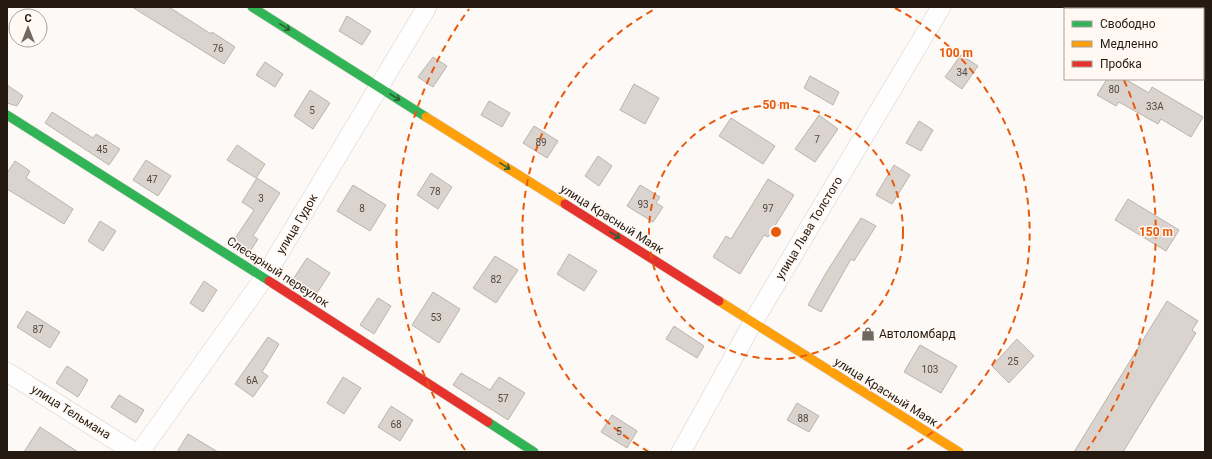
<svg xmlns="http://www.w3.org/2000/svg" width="1212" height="459" font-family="Roboto,sans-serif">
<rect width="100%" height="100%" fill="#fcf9f6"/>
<g fill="#dbd4ce" stroke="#bbb4ae">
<path d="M132 7H169L211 34 212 32 235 47 224 64Z"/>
<path d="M347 16 371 31 362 45 339 31Z"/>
<path d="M961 55 978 66 962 89 945 77Z"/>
<path d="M433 57 447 66 433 87 418 77Z"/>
<path d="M265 62 283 74 275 87 256 75Z"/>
<path d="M810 76 839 92 833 105 804 88Z"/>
<path d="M1107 79H1125L1149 93 1152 87 1203 117 1191 137 1161 119 1158 124 1119 102 1116 106 1097 95Z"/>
<path d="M634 84 659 98 645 124 620 110Z"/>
<path d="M7 85 23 96 17 106 7 103Z"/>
<path d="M310 90 330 103 313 129 294 116Z"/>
<path d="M489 101 510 113 502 127 481 115Z"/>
<path d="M52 112 93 138 96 134 120 149 109 165 45 123Z"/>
<path d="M819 115 838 129 815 162 795 149Z"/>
<path d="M731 118 775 146 763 164 719 136Z"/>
<path d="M919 121 933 130 921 151 906 143Z"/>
<path d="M534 126 558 141 547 158 523 143Z"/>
<path d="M237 145 265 164 256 178 227 160Z"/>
<path d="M598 156 612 166 599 186 585 176Z"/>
<path d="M146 160 171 176 158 196 133 180Z"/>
<path d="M15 161 30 171 26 178 73 209 64 224 7 189V173Z"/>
<path d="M894 165 910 175 892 204 876 195Z"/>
<path d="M431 173 452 187 438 209 417 195Z"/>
<path d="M257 178 280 193 253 236 258 239 249 253 232 243 254 210 242 202Z"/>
<path d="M768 179 794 195 768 237 764 235 740 274 713 257 726 236 731 239Z"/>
<path d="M353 185 386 205 370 231 337 211Z"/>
<path d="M640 185 660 197 656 203 663 207 653 222 627 206Z"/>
<path d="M1128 199 1179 230 1166 251 1115 220Z"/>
<path d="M861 218 876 226 854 261 851 259 821 312 808 305 826 273Z"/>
<path d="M100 221 116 231 103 251 88 241Z"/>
<path d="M569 254 597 271 584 291 557 274Z"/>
<path d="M495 256 518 270 496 303 473 288Z"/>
<path d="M307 258 330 273 315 296 292 281Z"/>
<path d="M204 281 217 290 203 312 190 303Z"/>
<path d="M433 292 460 309 439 343 412 325Z"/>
<path d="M378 298 391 306 374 334 360 325Z"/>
<path d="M1167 301 1198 321 1192 330 1196 333 1123 452H1074Z"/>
<path d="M27 311 60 332 50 348 17 327Z"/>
<path d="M674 326 704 346 697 358 666 339Z"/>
<path d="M268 337 279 344 262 372 268 376 253 397 235 384Z"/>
<path d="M1017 339 1034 356 1009 383 992 366Z"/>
<path d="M920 345 957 366 941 393 904 372Z"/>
<path d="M67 366 88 380 78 397 56 383Z"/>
<path d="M461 373 490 390 499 377 525 393 508 420 453 385Z"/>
<path d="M343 377 361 388 344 414 327 403Z"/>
<path d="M119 395 144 410 136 423 111 407Z"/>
<path d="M797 403 819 416 809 432 787 420Z"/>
<path d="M391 406 413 420 400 441 378 427Z"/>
<path d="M612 415 637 431 627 448 601 432Z"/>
<path d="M40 427 78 452H24Z"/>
<path d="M188 434 218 452H177Z"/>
</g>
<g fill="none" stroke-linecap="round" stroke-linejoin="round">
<g stroke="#d6cfc9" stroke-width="20">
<g id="street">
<path d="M7 372 134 452"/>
<path d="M140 452 264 278 427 7"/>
<path d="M681 452 753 322 941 7"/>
</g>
</g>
<g stroke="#d6cfc9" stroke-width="10">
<g id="fast">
<path d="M252 7 426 117"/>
<path d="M7 115 269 281"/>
<path d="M488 422 534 452"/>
</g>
</g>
<g stroke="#d6cfc9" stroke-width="10">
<g id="slow">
<path d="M426 117 565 204"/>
<path d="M719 301 959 452"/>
</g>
</g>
<g stroke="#d6cfc9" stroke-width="10">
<g id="jam">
<path d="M565 204 719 301"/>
<path d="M269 281 488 422"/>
</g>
</g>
<use href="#street" stroke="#fffefe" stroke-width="19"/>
<use href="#fast" stroke="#30b455" stroke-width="9"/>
<use href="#slow" stroke="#ff9f0a" stroke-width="9"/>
<use href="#jam" stroke="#e5322d" stroke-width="9"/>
</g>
<defs><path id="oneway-shaft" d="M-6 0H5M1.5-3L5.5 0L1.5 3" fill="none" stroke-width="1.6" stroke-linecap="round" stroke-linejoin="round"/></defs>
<g stroke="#2a5f30">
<use href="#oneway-shaft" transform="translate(285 27) rotate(32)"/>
<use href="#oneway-shaft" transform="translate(395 97) rotate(32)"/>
<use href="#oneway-shaft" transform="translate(505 166) rotate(32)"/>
<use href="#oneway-shaft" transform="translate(615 235) rotate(32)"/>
</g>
<g fill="none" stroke="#e8590c" stroke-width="2" stroke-dasharray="7 5">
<circle cx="776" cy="232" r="127"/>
<path d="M649 452A254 254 0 0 1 657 8M895 8A254 254 0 0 1 903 452"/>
<path d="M465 450A380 380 0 0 1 469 9M1124 80A380 380 0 0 1 1087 450"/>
</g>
<defs>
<g id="shop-bare" transform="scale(1.08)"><path d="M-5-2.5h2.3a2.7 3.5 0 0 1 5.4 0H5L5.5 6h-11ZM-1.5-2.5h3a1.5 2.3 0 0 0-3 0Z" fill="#706861" stroke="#fff8f3" stroke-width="2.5" paint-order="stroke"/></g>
</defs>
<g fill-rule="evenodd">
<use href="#shop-bare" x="868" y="334"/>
</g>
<g text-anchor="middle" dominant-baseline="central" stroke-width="3" stroke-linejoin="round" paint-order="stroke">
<g font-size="10" fill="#524840">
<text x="218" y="48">76</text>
<text x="962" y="72">34</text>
<text x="1114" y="89">80</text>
<text x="1155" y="106">33А</text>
<text x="312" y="110">5</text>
<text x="817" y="139">7</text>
<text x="541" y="142">89</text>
<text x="102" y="149">45</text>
<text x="152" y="179">47</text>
<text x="435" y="191">78</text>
<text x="261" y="198">3</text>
<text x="643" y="204">93</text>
<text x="362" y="208">8</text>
<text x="768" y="208">97</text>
<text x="496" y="279">82</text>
<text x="436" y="317">53</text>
<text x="38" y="329">87</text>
<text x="1013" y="361">25</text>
<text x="930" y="369">103</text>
<text x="252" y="380">6А</text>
<text x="503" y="398">57</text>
<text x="803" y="418">88</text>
<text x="396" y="424">68</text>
<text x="619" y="431">5</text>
</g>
<g font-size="12" fill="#251a11" stroke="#fff8f3">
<text transform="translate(612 219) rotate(32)">улица Красный Маяк</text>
<text transform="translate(297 224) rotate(-59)">улица Гудок</text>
<text transform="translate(809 228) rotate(-59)">улица Льва Толстого</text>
<text transform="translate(278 272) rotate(33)">Слесарный переулок</text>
<text transform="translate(886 392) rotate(32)">улица Красный Маяк</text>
<text transform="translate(71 412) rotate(32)">улица Тельмана</text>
</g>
<g font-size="12" fill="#251a11" stroke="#fff8f3" text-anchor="start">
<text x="879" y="334">Автоломбард</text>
</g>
</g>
<circle cx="776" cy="232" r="6" fill="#e8590c" stroke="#fff8f3" stroke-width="2"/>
<g font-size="12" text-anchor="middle" font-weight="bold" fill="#e8590c" stroke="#fff8f3" stroke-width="3" stroke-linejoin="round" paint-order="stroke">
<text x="956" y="57">100 m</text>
<text x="776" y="109">50 m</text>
<text x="1156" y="236">150 m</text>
</g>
<rect width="1212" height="459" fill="none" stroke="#251a11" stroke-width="16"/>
<rect x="1064" y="8" width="140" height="72" fill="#fff8f3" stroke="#a89f99"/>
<rect x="1072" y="21" width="20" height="6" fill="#30b455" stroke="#a89f99"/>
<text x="1100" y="28" font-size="12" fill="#251a11">Свободно</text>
<rect x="1072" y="41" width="20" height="6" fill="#ff9f0a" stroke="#a89f99"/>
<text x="1100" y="48" font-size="12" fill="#251a11">Медленно</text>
<rect x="1072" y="61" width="20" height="6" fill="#e5322d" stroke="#a89f99"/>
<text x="1100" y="68" font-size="12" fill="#251a11">Пробка</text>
<g transform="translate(28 28)"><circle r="19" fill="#fff8f3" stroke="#a89f99"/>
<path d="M0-3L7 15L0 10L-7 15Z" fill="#706861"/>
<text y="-6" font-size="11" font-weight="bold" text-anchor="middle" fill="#251a11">С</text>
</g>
</svg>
